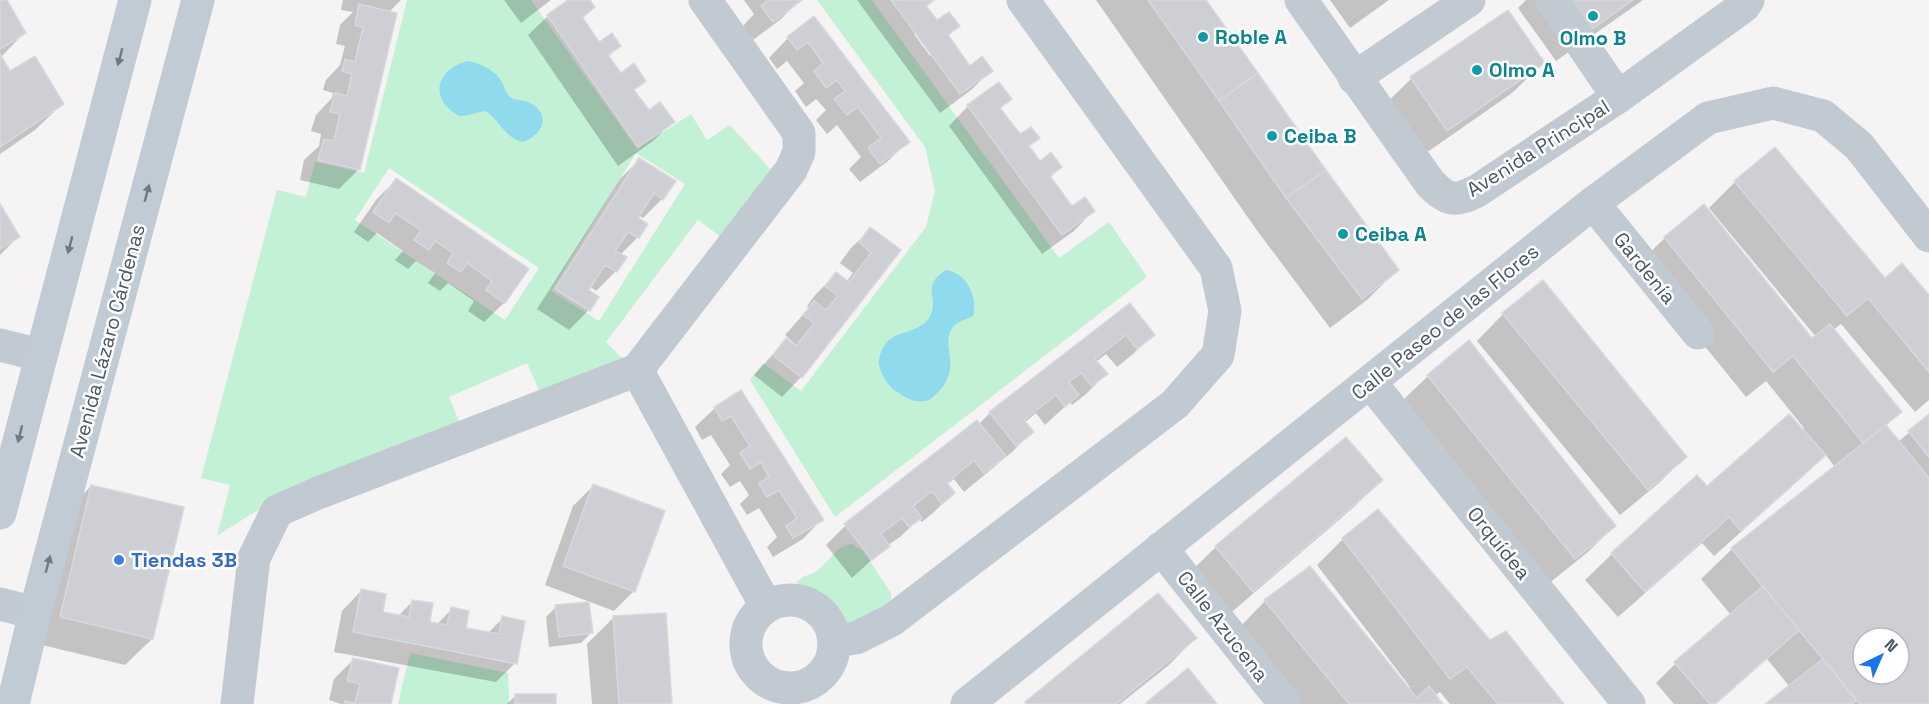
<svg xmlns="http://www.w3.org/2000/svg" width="1929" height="704" font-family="'Space Grotesk',sans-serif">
<rect width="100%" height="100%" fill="#f5f3f3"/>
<g fill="#c3f1d5" fill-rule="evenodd">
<path d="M407 0H531L637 149 691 114 707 140 730 125 771 170 721 237 698 220 606 342 624 360 540 392 527 363 449 397 461 426 253 513 217 536 230 485 201 478 277 190 306 197 315 162 364 173ZM636 153 685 184 599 321 551 291ZM389 168 539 268 505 320 355 220Z"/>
<path d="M817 0H872L1059 258 1109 222 1147 277 835 517 750 380 763 363 801 391 926 227 935 190 925 147Z"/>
<path d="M852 544 863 551 891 593V602L855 625 841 620 825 602 809 590 796 583C805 573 808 577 817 571 831 561 833 547 852 544Z"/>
<path d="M410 653 508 673 509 704H398Z"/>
</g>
<g fill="#90daee">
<path d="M469 61C483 65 496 70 503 84 505 89 506 93 510 97 516 102 525 99 532 104 552 117 541 136 522 142 504 137 500 120 485 111 478 112 467 116 461 116 457 116 452 111 449 109 428 89 445 65 469 61Z"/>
<path d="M946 270C967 273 978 296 973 316 965 320 955 322 951 330 942 348 960 363 942 388 939 391 933 398 929 400 918 404 907 399 899 393 889 388 883 378 880 368 878 363 879 360 880 355 888 327 916 337 929 318 941 299 919 287 946 270Z"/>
</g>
<g fill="#0003" fill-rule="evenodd">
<path d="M0 0H5L24 33 0 58 9 73 62 104 35 130 0 154Z"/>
<path d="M343 0H401L389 12 395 14 358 170 339 189 300 180 304 160 319 146 321 134 311 131 316 115 332 98 333 93 323 90 326 80 340 65 345 46 336 44 340 25 353 12 341 10Z"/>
<path d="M504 0H551L521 23Z"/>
<path d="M570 0H589L594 7 582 19 599 44 619 46 608 57 620 75 644 81 633 91 648 112 673 122 653 141 618 166 528 35 548 16Z"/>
<path d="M744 0H800L781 19 753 40 743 26 754 14Z"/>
<path d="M857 0H933L926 7 937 22 958 26 947 37 970 68 991 71 971 90 940 113ZM916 32 932 54 930 56 914 34Z"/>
<path d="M1096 0H1204L1397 270 1367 300 1330 328 1256 229Z"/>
<path d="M1330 0H1389L1350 28Z"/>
<path d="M1526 0H1643L1556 61 1518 8Z"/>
<path d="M1507 12 1543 63 1512 93 1416 160 1380 109 1411 79Z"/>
<path d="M814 18 908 141 888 161 860 182 849 169 861 157 837 125 827 134 816 120 826 110 816 99 806 107 795 91 804 83 787 61 777 69 769 58 788 38Z"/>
<path d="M1010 99 999 109 1020 136 1038 138 1028 148 1039 163 1060 167 1050 178 1072 208 1093 211 1074 231 1042 254 949 126 968 106Z"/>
<path d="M639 160 662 199 643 218 638 215V237L620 255 616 271 596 291 589 286 587 291 589 310 569 330 537 309 620 179Z"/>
<path d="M396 180 527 269 504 303 484 322 468 311 474 301 448 283 440 291 428 283 435 273 416 261 408 269 395 260 403 251 377 233 368 242 354 232 376 200Z"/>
<path d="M1735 182 1884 280 1929 297V400L1915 412 1841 324 1833 330 1900 412 1885 427 1898 442 1929 416V704H1767L1790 687 1767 659 1716 704H1674L1656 683 1675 664 1731 615 1701 579 1732 549 1835 467 1825 454 1798 481 1714 556 1702 543 1618 617 1585 580 1612 554 1804 428 1766 381 1746 397 1638 264 1665 238 1812 340 1816 337 1709 208ZM1863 638H1899V674H1863Z"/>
<path d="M0 207 18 237 0 255Z"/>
<path d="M871 229 898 250 801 377 782 397 754 375 786 340 793 346 795 344 785 335 809 308 807 306 816 294 836 274 846 282 853 273 840 263 851 248Z"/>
<path d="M1543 282 1685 457 1659 483 1620 515 1477 341 1503 314Z"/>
<path d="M1129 305 1152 335 1133 354 1117 367 1106 354 1096 362 1106 374 1086 394 1072 405 1070 402 1045 425 1036 413 1024 423 1032 432 1012 452 964 492 954 479 946 485 953 493 934 512 922 522 919 519 900 537 888 545 852 578 826 545 845 526 979 424 990 413Z"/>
<path d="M1469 343 1614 526 1588 552 1548 584 1401 402 1428 376Z"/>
<path d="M741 392 822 519 803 539 773 557 767 547 777 537 759 508 747 515 740 504 749 495 740 481 730 487 721 474 730 465 711 435 702 440 695 427 715 408Z"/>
<path d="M1346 439 1381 480 1355 506 1226 617 1189 573 1216 547Z"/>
<path d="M91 486 152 639 125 665 34 643 65 513Z"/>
<path d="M593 486 634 591 614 611 545 585 573 506Z"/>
<path d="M1343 539 1490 642 1562 704H1450L1440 692 1434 696 1441 704H1293L1235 632 1265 601 1407 688 1410 687 1317 565Z"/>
<path d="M361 591 381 613 398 616 413 601 429 624 436 625 452 609 465 629 487 634 503 618 515 663 496 682 334 652 342 611Z"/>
<path d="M1158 595 1195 638 1169 665 1120 704H1025Z"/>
<path d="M556 607 591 633 581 643 549 647 546 617Z"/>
<path d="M614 617 670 704H592L587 644Z"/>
<path d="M353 660 389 704H341L329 700 334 679Z"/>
<path d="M515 696 555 704H507Z"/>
</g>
<g fill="#cdcfd5" stroke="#d7d9de" stroke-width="1.5" fill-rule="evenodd">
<path d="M0 0H7L26 33 0 49Z"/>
<path d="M568 0H590L595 7 582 17 599 42 612 33 621 46 608 55 621 73 634 63 646 81 634 90 649 110 660 102 675 122 638 147 547 15Z"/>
<path d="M768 0H802L773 22 761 6Z"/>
<path d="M891 0H934L926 6 937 20 949 12 960 26 948 35 970 66 982 56 993 71 960 94Z"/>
<path d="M1148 0H1206L1258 73 1219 101Z"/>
<path d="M1565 0H1633L1588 32Z"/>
<path d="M359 4 397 13 360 170 318 160 324 139 334 141 340 114 330 112 335 93 347 96 352 74 342 71 345 59 355 62 363 27 355 25Z"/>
<path d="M1508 10 1545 63 1447 131 1410 77Z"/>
<path d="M814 16 910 142 880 164 868 148 881 138 858 107 847 115 834 99 845 91 837 80 826 88 814 71 823 63 808 42 797 50 787 37Z"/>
<path d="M0 54 10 71 35 56 64 104 0 147Z"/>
<path d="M1258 73 1326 170 1286 198 1219 101Z"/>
<path d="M999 82 1012 99 1000 108 1020 134 1031 127 1040 138 1029 146 1040 161 1051 152 1062 167 1050 176 1072 206 1085 197 1095 211 1062 235 967 105Z"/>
<path d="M1775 147 1885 278 1902 263 1929 295V372L1868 298 1847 316 1734 181Z"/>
<path d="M639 158 676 181 663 200 654 193 638 218 648 224 639 238 628 232 615 251 627 257 617 272 605 265 589 290 599 297 590 311 555 289Z"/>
<path d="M1326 170 1399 270 1362 299 1286 198Z"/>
<path d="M396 178 529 269 505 303 486 290 492 281 467 263 461 272 447 263 453 253 435 241 429 250 414 240 421 230 395 213 389 223 373 212Z"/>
<path d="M0 204 20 237 0 249Z"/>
<path d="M1704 204 1812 338 1830 324 1902 412 1863 443 1793 356 1773 372 1664 237Z"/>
<path d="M870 227 901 250 802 378 773 355 786 338 796 346 814 323 803 315 814 301 826 310 838 296 825 286 836 272 849 282 871 253 859 242Z"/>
<path d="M1543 280 1687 457 1648 490 1502 313Z"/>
<path d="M1130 303 1155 335 1137 349 1126 335 1095 359 1108 374 1092 386 1081 373 1069 382 1079 395 1065 407 1056 395 1024 420 1034 432 1016 446 989 412Z"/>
<path d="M1469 340 1616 526 1575 559 1427 375Z"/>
<path d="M741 390 824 520 793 538 786 526 797 518 779 490 767 497 759 483 769 477 761 462 750 469 740 453 750 446 731 416 722 421 714 407Z"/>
<path d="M1789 414 1826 455 1741 531 1729 517 1645 592 1611 553 1697 475 1707 486Z"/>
<path d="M1929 414V457L1908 431Z"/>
<path d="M977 420 1006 456 984 473 974 460 947 483 955 493 942 504 932 491 913 506 922 518 909 527 902 518 881 534 890 546 872 560 844 524Z"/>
<path d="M1886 425 1929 478V704H1860L1731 548ZM1863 638H1899V674H1863Z"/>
<path d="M1346 437 1383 480 1253 592 1215 546Z"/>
<path d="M593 484 665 511 635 592 563 566Z"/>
<path d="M91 485 184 507 153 639 60 617Z"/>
<path d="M1378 509 1490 640 1506 631 1564 704H1498L1467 667 1450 679 1342 538Z"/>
<path d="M1310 566 1417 698 1429 686 1443 704H1349L1264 600Z"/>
<path d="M1763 586 1799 630 1715 704H1710L1674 662Z"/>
<path d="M361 589 386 594 383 612 409 617 412 600 433 603 430 622 447 625 451 607 469 611 466 628 499 634 502 616 525 621 517 664 353 632Z"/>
<path d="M1158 593 1197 638 1116 704H1027L1025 702Z"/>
<path d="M589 602 593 633 559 637 555 605Z"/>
<path d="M666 613 672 704H619L613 616Z"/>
<path d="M353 658 399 668 391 704H344L345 701 355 703 360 684 347 681Z"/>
<path d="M1823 659 1856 700 1852 704H1765Z"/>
<path d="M1188 668 1217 704H1147L1146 703Z"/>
<rect x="515" y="694" width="41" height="10"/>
</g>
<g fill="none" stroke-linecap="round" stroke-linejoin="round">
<path stroke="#c1cad2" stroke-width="33" d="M1552 0 1618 97"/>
<g stroke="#c1cad2" stroke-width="33">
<path d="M1301 0 1430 183C1448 201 1454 202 1477 191L1618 97 1744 6 1748 0"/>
<path d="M1354 78 1469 0"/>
<path d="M1593 203 1698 333"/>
<path d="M0 345 40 355"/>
<path d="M637 370 766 606"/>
<path d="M1370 382 1629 704"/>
<path d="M1161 548 1285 704"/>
<circle cx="790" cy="644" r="44"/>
<path d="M0 604 35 613"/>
<path d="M834 641 856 638 892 620 1175 404 1218 355 1225 311 1216 268 1023 0"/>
<path d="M237 704 254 558 277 511 318 493 637 370 791 170 799 152V133L705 0"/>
<path d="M967 704 1593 203 1708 118 1773 103 1823 116 1859 146 1929 236"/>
</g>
<g stroke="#c1cbd6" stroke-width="33">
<path d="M0 513 135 0"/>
<path d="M13 704 35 613 198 0"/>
</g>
</g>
<defs><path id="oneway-solid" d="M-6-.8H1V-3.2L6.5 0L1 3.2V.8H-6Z" transform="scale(1.5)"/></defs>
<g fill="#6e7984">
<use href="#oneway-solid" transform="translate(120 57) rotate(105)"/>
<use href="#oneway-solid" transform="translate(147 193) rotate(-75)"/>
<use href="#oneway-solid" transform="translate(70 245) rotate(105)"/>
<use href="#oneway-solid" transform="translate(20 434) rotate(104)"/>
<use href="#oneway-solid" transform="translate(48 564) rotate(-75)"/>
</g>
<g fill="#0f9aa8" stroke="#fff" stroke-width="2">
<circle cx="1593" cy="16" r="6"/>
<circle cx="1203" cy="37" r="6"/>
<circle cx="1477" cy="70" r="6"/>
<circle cx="1272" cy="136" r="6"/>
<circle cx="1343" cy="234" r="6"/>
</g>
<circle fill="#3f7fe0" stroke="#fff" stroke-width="2" cx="119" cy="560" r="6"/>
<g text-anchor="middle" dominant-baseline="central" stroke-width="5" stroke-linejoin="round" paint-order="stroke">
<g font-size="20" font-weight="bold" fill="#0d838f" stroke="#fff" text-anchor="start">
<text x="1215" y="37">Roble A</text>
<text x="1593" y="38" text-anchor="middle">Olmo B</text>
<text x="1489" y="70">Olmo A</text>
<text x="1284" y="136">Ceiba B</text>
<text x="1355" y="234">Ceiba A</text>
</g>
<g font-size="20" fill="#4a5661" stroke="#fff">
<text transform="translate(1538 148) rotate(-32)">Avenida Principal</text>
<text transform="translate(1645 268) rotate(51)">Gardenía</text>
<text transform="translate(1445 322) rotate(-39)">Calle Paseo de las Flores</text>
<text transform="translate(107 341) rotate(-75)">Avenida Lázaro Cárdenas</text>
<text transform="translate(1499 543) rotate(51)">Orquídea</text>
<text transform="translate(1223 626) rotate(52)">Calle Azucena</text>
</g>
<g font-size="20" font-weight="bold" fill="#366cbe" stroke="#fff" text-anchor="start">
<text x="131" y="560">Tiendas 3B</text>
</g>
</g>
<g transform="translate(1881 656) rotate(44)"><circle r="28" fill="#ffffff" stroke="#b7bbc0" stroke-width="1.5"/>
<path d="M0-4.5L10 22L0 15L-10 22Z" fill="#1a73e8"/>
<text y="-9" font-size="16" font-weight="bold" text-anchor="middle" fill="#4a5661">N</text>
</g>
</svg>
